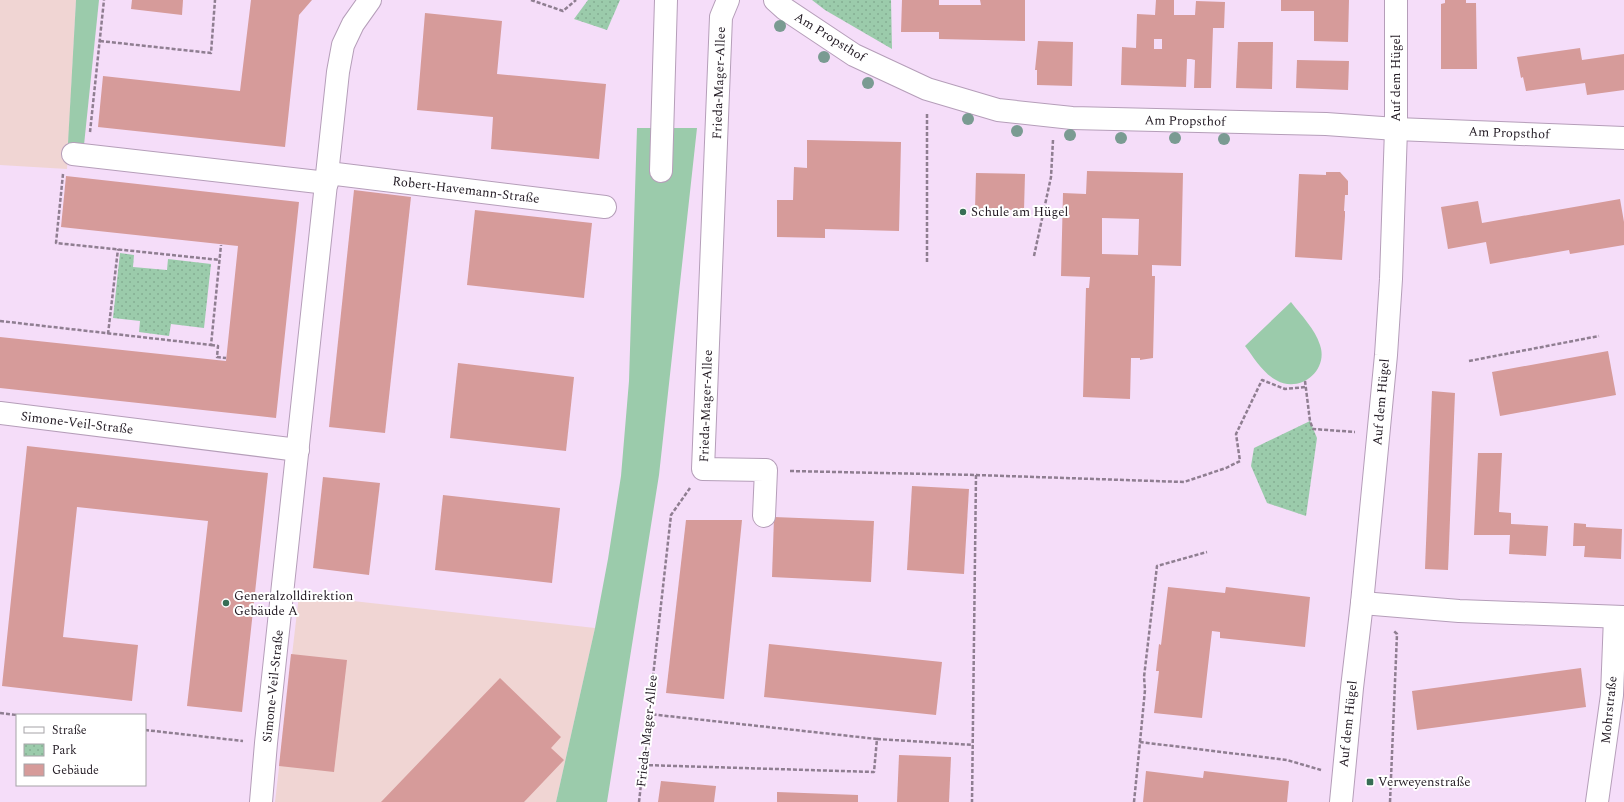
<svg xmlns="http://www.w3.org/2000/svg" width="1624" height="802" font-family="Spectral,serif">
<defs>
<pattern id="park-dots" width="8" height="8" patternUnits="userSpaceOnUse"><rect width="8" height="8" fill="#9bcbab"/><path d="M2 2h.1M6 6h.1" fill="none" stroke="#85ae93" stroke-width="1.8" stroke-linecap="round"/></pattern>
</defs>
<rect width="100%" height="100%" fill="#f5ddf9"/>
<g fill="#f0d5d3">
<path d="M0 0H76L67 169 0 165Z"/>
<path d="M299 595 595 628 556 802H275Z"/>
</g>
<g fill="#9bcbab">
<path d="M76 0H99L84 145 68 143Z"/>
<path d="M637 128H697L659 475 607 802H556L595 628 608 559 621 476 629 381Z"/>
<path d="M1291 302C1301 315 1315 329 1320 345 1329 371 1299 394 1276 380 1263 373 1254 358 1245 346Z"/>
</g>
<g fill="url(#park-dots)">
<path d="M588 0H620L607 30 574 19Z"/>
<path d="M812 0H891L892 49 825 10Z"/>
<path d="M120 253 134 255 133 267 167 270 168 259 211 264 204 328 171 324 169 336 139 332 140 321 113 318Z"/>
<path d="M1310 421 1317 438 1306 516 1267 503 1251 466 1254 448Z"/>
</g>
<g fill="#d69b9a" fill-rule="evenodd">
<path d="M132 0H183L182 15 131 9Z"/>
<path d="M251 0H312L299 15 285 147 98 127 103 76 240 91Z"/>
<path d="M902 0H939V5H981L980 0H1025V41L939 39V32H901Z"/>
<path d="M1156 0H1174V15H1195L1196 1 1225 2 1224 28H1213L1211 88H1194L1195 60 1191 59H1187L1186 87 1121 85 1122 47 1136 48 1137 14 1155 15ZM1154 39H1162V49H1154Z"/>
<path d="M1281 0H1349L1348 42 1314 41V11H1281Z"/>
<path d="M1445 0H1466V3H1476L1477 69H1441V4L1445 3Z"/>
<path d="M425 13 502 21 497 74 606 84 599 159 491 149 493 117 417 110Z"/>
<path d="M1038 41 1073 42 1072 86 1037 85V70H1035Z"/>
<path d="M1238 42H1273L1272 89 1236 88Z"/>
<path d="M1580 48 1582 60 1624 54V90L1587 95 1585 83 1526 91 1523 77 1521 78 1517 57Z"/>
<path d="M1297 60 1349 61 1348 90 1296 88Z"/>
<path d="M807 140 901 142 899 231 825 229V238L777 237V200H793L794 167 807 168Z"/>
<path d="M1087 171 1183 173 1181 266 1152 265V276H1155L1153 358 1140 360V358H1131L1130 399 1083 397 1086 288H1089L1090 277 1061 276 1063 193 1086 194ZM1102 218 1139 219 1138 255 1102 254Z"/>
<path d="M1326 172H1340L1348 181V195H1345L1344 211H1345V216L1342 260 1295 257 1299 174 1326 175Z"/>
<path d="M976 173 1025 174 1024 210 975 209Z"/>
<path d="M66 176 299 202 276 418 0 388V337L226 361 238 246 61 227Z"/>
<path d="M354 190 411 197 385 433 329 427Z"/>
<path d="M1620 199 1624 222V245L1570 254 1569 250 1490 264 1486 242 1448 249 1441 207 1478 201 1482 223Z"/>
<path d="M475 210 592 223 584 298 467 285Z"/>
<path d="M1608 351 1616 395 1500 416 1492 372Z"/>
<path d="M458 363 574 377 566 451 450 438Z"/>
<path d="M1432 391 1455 393 1448 570 1425 569Z"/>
<path d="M27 446 268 473 242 712 187 706 208 521 77 507 63 637 138 645 132 701 2 686Z"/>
<path d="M1478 453H1502L1499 512 1511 513V524L1548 526 1546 556 1509 554 1510 535H1474Z"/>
<path d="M323 477 380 483 369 575 313 568Z"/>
<path d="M912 486 969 489 964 574 907 570Z"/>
<path d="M443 495 560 508 552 583 435 570Z"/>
<path d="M774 517 874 521 871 582 772 577Z"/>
<path d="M686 520H742L724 699 666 693Z"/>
<path d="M1574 523 1586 524V527L1622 529 1621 559 1584 557 1585 546H1573Z"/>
<path d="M1168 587 1225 593 1226 587 1310 597 1305 647 1220 638V632L1212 631 1202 718 1154 713 1159 671H1156L1159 644 1161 645Z"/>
<path d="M769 644 942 662 936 715 764 697Z"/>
<path d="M291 654 347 660 334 772 279 766Z"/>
<path d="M1581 668 1586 707 1417 730 1412 691Z"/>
<path d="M500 678 561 737 551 748 564 760 524 802H381Z"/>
<path d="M899 755 951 757 949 802H897Z"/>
<path d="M1146 771 1203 778 1204 771 1289 781 1287 802H1143Z"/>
<path d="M661 781 716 786 714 802H658Z"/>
<path d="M777 792 858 795V802H777Z"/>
</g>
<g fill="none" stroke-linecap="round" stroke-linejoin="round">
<g stroke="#b59eb9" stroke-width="24">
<g id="minor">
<path d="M728 0 721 17 703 469 766 470 764 516"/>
<path d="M775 0 785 9 854 55 927 89 998 110 1072 118 1326 124 1396 129 1624 138"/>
<path d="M73 154 327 183"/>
<path d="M661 171 666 0"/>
<path d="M328 173 605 207"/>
<path d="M0 413 298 450"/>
<path d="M1362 603 1459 611 1624 617"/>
<path d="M261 802 266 743 338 72 343 45 353 24 370 0"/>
<path d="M1341 802 1352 688 1362 603 1386 355 1391 279 1396 129V0"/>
<path d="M1597 802 1612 695 1615 617"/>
</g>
</g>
<g stroke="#8f7e91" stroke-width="2.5" stroke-dasharray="4 2" stroke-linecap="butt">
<path d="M531 0 563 11 576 0"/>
<path d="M100 41 211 53 215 0"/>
<path d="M927 114V263"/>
<path d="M90 132 104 0"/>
<path d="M63 174 56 243 220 260"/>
<path d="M1034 256 1051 177 1053 140"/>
<path d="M0 321 211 345 221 245"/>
<path d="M108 334 118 249"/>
<path d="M211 345 218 346 217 357 226 358"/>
<path d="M1469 361 1599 336"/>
<path d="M1305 381 1310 421 1313 429 1355 432"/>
<path d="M790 471 976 475 972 802"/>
<path d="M976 475 1184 482 1226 468 1240 461 1236 434 1262 380 1285 389 1306 387"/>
<path d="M0 713 17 715"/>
<path d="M145 730 243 741"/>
<path d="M877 739 973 745"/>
<path d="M1140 742 1145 690 1144 677 1157 566 1207 552"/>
<path d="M643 765 874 772 877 739 649 714"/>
<path d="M639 802 671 515 690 488"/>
<path d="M1134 802 1140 742 1287 760 1321 770"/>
<path d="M1390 802 1397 634 1393 630"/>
</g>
<use href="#minor" stroke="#fff" stroke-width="22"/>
</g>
<g fill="#7a9b92">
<circle cx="780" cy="26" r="6"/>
<circle cx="824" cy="57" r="6"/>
<circle cx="868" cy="83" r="6"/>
<circle cx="968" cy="119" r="6"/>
<circle cx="1017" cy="131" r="6"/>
<circle cx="1070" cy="135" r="6"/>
<circle cx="1121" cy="138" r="6"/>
<circle cx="1175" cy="138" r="6"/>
<circle cx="1224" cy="139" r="6"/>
</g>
<g fill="#376e55" stroke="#fff" stroke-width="1.5">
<circle cx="963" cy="212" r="4"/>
<circle cx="226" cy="603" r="4"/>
<rect x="1366" y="778" width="8" height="8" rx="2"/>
</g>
<g text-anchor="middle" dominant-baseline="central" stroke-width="4" stroke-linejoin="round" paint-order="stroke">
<g font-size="13" fill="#211922" stroke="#fff">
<text transform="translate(830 37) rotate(32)">Am Propsthof</text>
<text transform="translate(1396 78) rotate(-90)">Auf dem Hügel</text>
<text transform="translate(719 83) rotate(-88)">Frieda-Mager-Allee</text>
<text transform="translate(1185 121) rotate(1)">Am Propsthof</text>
<text transform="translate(1509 133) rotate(2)">Am Propsthof</text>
<text transform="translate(466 190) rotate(7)">Robert-Havemann-Straße</text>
<text transform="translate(1381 402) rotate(-85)">Auf dem Hügel</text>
<text transform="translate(706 406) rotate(-88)">Frieda-Mager-Allee</text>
<text transform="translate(77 423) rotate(7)">Simone-Veil-Straße</text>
<text transform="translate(273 686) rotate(-84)">Simone-Veil-Straße</text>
<text transform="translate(1609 710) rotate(-84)">Mohrstraße</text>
<text transform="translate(1348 724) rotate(-84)">Auf dem Hügel</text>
<text transform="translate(647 731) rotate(-84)">Frieda-Mager-Allee</text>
</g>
<g font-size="13" fill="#211922" stroke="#fff" text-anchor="start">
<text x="971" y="212">Schule am Hügel</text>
<text x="234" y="596">Generalzolldirektion<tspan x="234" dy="15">Gebäude A</tspan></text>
<text x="1378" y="782">Verweyenstraße</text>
</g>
</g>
<rect x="16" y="714" width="130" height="72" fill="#ffffff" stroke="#a6a3a7"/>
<rect x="24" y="727" width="20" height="6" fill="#ffffff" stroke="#a6a3a7"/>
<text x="52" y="734" font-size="12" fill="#211922">Straße</text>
<rect x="24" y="744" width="20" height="12" fill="url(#park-dots)" stroke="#a6a3a7"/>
<text x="52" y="754" font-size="12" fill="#211922">Park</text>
<rect x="24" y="764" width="20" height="12" fill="#d69b9a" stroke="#a6a3a7"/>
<text x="52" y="774" font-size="12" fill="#211922">Gebäude</text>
</svg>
